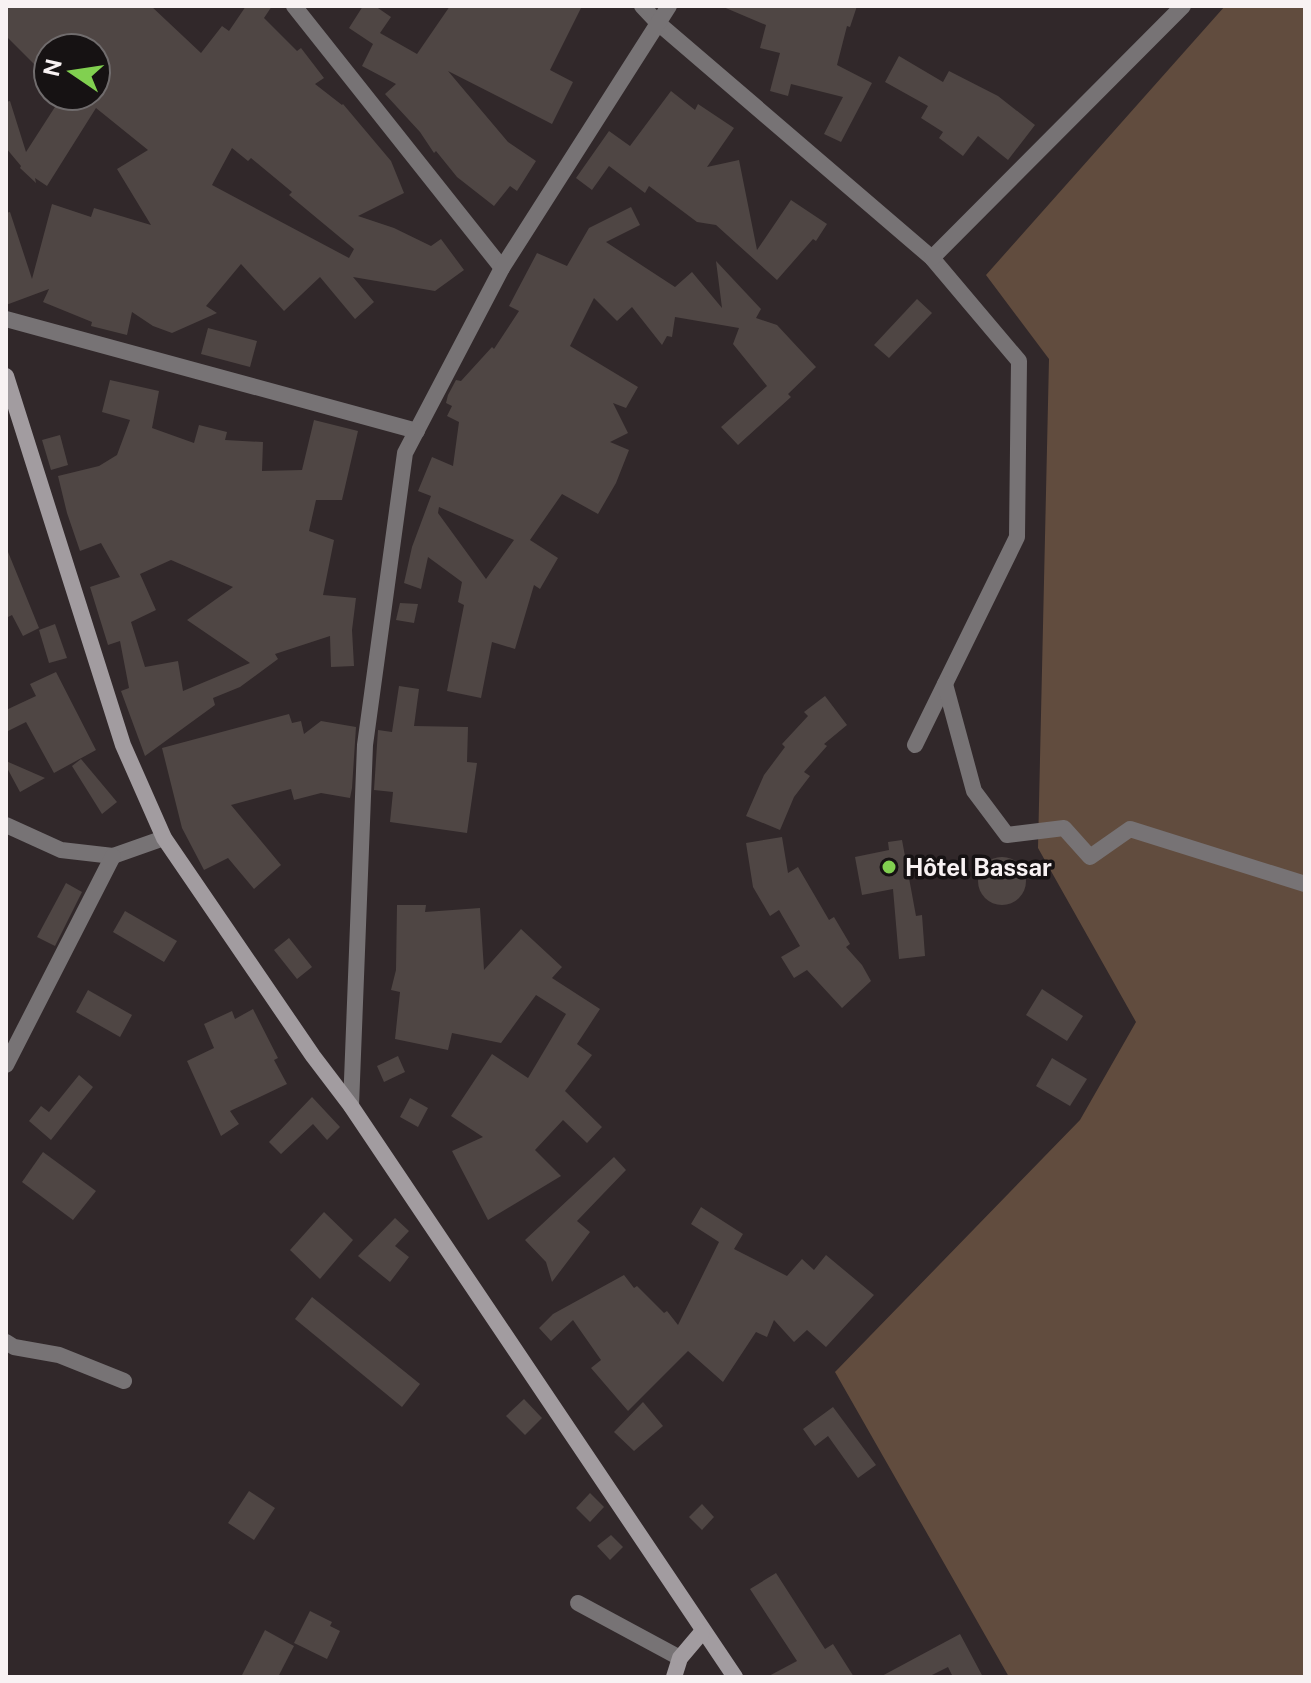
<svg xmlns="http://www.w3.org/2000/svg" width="1311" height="1683" font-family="'Public Sans',sans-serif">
<rect width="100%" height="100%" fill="#31282a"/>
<path fill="#614c3e" d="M1225 6H1305V1677H1009L835 1372 1080 1120 1136 1022 1038 848 1049 359 986 275Z"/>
<g fill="#4f4644" fill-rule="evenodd">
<path d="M6 6H151L201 53 222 26 229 31 246 6H272L264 18 297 51 301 48 324 78 315 84 342 105 343 104 391 161 404 193 358 216 394 228 431 246 441 239 464 270 435 291 353 277 374 302 355 319 320 277 284 311 241 264 206 306 217 313 172 333 153 326 132 312 127 335 91 326 92 322 43 302 49 289 6 305V213L10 212 32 279 52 204 91 217 94 208 151 225 117 169 148 150 96 108 47 186 35 178 36 183 20 168 21 166 6 148V102L10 101 26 152 62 96H96V48H48V78L6 36ZM232 148 248 161 251 158 292 192 289 195 354 249 349 258 212 185Z"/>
<path d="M363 6H375L391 17 380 33 417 54 450 6H582L550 70 573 82 552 124 448 71 508 142 536 161 517 191 510 186 494 206 457 177 436 151 434 153 420 132 385 94 396 84 362 66 375 40 373 44 349 28Z"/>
<path d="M721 6H857L850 27 847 26 837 65 872 83 841 142 824 134 843 97 791 84 788 96 770 91 780 53 760 48 766 25Z"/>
<path d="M899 56 943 82 949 71 998 96 1035 125 1008 160 978 136 963 156 939 138 943 132 921 118 928 106 885 82Z"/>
<path d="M671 91 695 110 698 104 734 128 707 167 739 160 757 250 791 200 827 224 816 241 813 239 777 280 716 225 697 222 649 186 645 193 609 166 592 190 576 178 609 131 630 146Z"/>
<path d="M631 207 640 225 606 242 675 287 692 272 722 308 716 261 761 309 756 318 777 325 816 367 788 394 791 397 738 445 721 427 767 386 733 344 739 328 675 317 672 337 667 336 662 345 632 307 617 321 594 298 570 346 638 387 626 408 613 403 628 433 610 442 629 450 616 483 598 514 562 494 530 540 558 558 540 589 534 585 515 649 492 642 481 698 447 691 464 605 458 602 462 582 428 557 421 589 404 583 412 547 431 496 418 491 432 457 453 466 459 422 447 416 452 406 446 403 448 395 456 380 461 381 492 347 494 349 519 311 509 306 537 253 567 266 589 228ZM439 507 514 540 486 579 438 513Z"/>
<path d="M917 299 932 313 889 358 874 345Z"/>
<path d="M208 328 257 341 250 367 201 354Z"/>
<path d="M110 380 159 391 152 428 194 443 199 425 227 432 225 440 263 442 262 471 302 470 314 420 358 431 342 500H316L309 531 334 540 323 595 356 598 352 630 354 666 331 667 330 636 275 654 278 659 240 687 213 698 215 705 145 756 121 691 129 688 120 641 108 645 90 587 120 577 101 543 80 551 67 513 58 476 99 466 117 455 130 420 102 412ZM171 560 233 587 187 620 250 663 183 691 178 661 145 667 131 622 156 610 140 574Z"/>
<path d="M60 435 68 465 51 470 42 440Z"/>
<path d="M6 547 39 628 23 636 12 615 6 618Z"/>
<path d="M400 603 418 604 414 623 396 620Z"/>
<path d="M55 624 67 658 49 663 39 630Z"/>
<path d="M56 672 96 750 54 773 26 722 6 732V710L36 696 30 684Z"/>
<path d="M399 686 419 689 414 726 468 727 467 762 477 763 467 833 390 822 393 792 374 790 378 730 392 732Z"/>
<path d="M825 696 847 725 824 744 827 746 804 772 810 776 794 797 780 830 746 816 764 775 785 747 782 744 808 716 804 712Z"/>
<path d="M289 714 292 723 301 721 304 734 321 721 356 727 352 788 350 798 321 793 294 800 291 789 231 805 281 865 254 889 228 858 204 870 182 828 162 748Z"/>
<path d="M81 759 117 802 102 814 72 766Z"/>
<path d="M6 761 45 778 20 792 6 766Z"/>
<path d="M782 837 788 873 798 867 829 920 834 917 850 944 846 947 862 965 871 981 842 1008 807 970 794 978 781 957 800 946 779 910 770 916 753 887 746 843Z"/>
<path d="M902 840 916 916 922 915 925 956 899 959 893 889 862 895 855 857 889 850 888 842Z"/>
<circle cx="1002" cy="881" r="24"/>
<path d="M66 883 82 892 55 946 37 937Z"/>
<path d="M397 905H426L425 912 480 908 484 970 521 929 562 967 552 978 600 1009 577 1044 592 1055 565 1091 602 1127 587 1143 563 1120 535 1150 561 1176 488 1220 452 1151 483 1137 451 1116 492 1054 528 1078 566 1014 536 995 501 1043 452 1033 448 1050 395 1039 400 992 391 990 396 970Z"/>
<path d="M125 911 177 941 164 962 113 932Z"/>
<path d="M289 938 312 967 297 979 274 950Z"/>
<path d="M1042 989 1083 1016 1067 1041 1026 1015Z"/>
<path d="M88 990 132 1015 120 1037 76 1012Z"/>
<path d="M253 1009 278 1058 274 1060 287 1084 230 1111 239 1124 221 1136 187 1061 214 1048 204 1024 232 1011 235 1019Z"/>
<path d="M398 1056 405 1072 384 1082 377 1066Z"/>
<path d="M1052 1058 1087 1079 1070 1106 1036 1086Z"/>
<path d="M79 1075 93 1087 51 1140 29 1121 41 1106 49 1112Z"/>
<path d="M312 1097 340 1127 327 1140 313 1124 281 1154 269 1142Z"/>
<path d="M410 1098 428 1108 418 1127 400 1117Z"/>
<path d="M43 1152 96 1191 73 1220 22 1182Z"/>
<path d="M614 1157 626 1170 577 1221 590 1232 552 1282 546 1262 525 1240Z"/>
<path d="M701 1207 743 1234 734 1249 787 1276 802 1259 814 1270 826 1255 874 1295 826 1347 807 1330 794 1342 774 1320 767 1337 756 1332 723 1382 688 1351 628 1411 591 1368 601 1360 573 1320 551 1341 539 1328 553 1314 624 1275 634 1288 637 1286 664 1313 667 1311 678 1325 719 1242 691 1224Z"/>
<path d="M324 1212 353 1240 320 1279 290 1250Z"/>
<path d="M395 1218 409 1231 395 1246 409 1257 390 1282 358 1256Z"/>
<path d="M312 1297 420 1384 402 1407 295 1319Z"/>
<path d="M524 1399 542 1418 525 1435 506 1416Z"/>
<path d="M643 1402 663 1426 634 1451 614 1432Z"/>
<path d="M833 1407 876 1465 858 1478 828 1436 815 1446 803 1429Z"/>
<path d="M249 1491 275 1508 254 1540 228 1523Z"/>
<path d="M590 1493 604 1507 590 1522 576 1508Z"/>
<path d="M702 1504 714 1517 702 1530 689 1517Z"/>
<path d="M611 1535 623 1547 610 1560 597 1546Z"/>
<path d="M776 1573 825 1649 833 1644 854 1677H767L797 1661 750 1589Z"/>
<path d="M310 1611 332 1622 330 1626 340 1631 327 1659 294 1643Z"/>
<path d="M265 1630 294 1646 278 1677H241Z"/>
<path d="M960 1634 983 1677H953L948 1667 928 1677H880Z"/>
</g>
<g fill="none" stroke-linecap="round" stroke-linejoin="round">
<g stroke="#777375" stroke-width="16">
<path d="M294 6 502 268"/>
<path d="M642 6 658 23 932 258 1019 361 1017 537 915 745"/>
<path d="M932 258 1183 6"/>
<path d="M6 319 417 431"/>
<path d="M945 684 974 791 1007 835 1064 828 1090 857 1130 829 1305 884"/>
<path d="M6 825 61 850 113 856 164 838"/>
<path d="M6 1065 113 856"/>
<path d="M351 1106 365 745 405 453 502 268 669 6"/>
<path d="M6 1342 14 1347 59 1355 124 1381"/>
<path d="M578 1603 680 1658"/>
</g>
<g stroke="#a29ca0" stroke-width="16">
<path d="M6 376 123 745 164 838 313 1056 351 1106 735 1677"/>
<path d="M674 1677 680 1658 702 1632"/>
</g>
</g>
<circle fill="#81d050" stroke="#161213" stroke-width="3" cx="889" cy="867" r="8"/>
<g text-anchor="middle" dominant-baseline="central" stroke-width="7" stroke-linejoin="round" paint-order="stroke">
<g font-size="24" font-weight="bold" fill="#f8f2f3" stroke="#161213" text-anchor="start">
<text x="905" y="867">Hôtel Bassar</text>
</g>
</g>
<rect width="1311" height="1683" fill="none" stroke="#f8f2f3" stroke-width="16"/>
<g transform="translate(72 72) rotate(283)"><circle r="38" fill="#161213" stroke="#706c6d" stroke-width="2"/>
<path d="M0-6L14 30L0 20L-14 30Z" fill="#81d050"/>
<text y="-12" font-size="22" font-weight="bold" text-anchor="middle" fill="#f8f2f3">N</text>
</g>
</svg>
